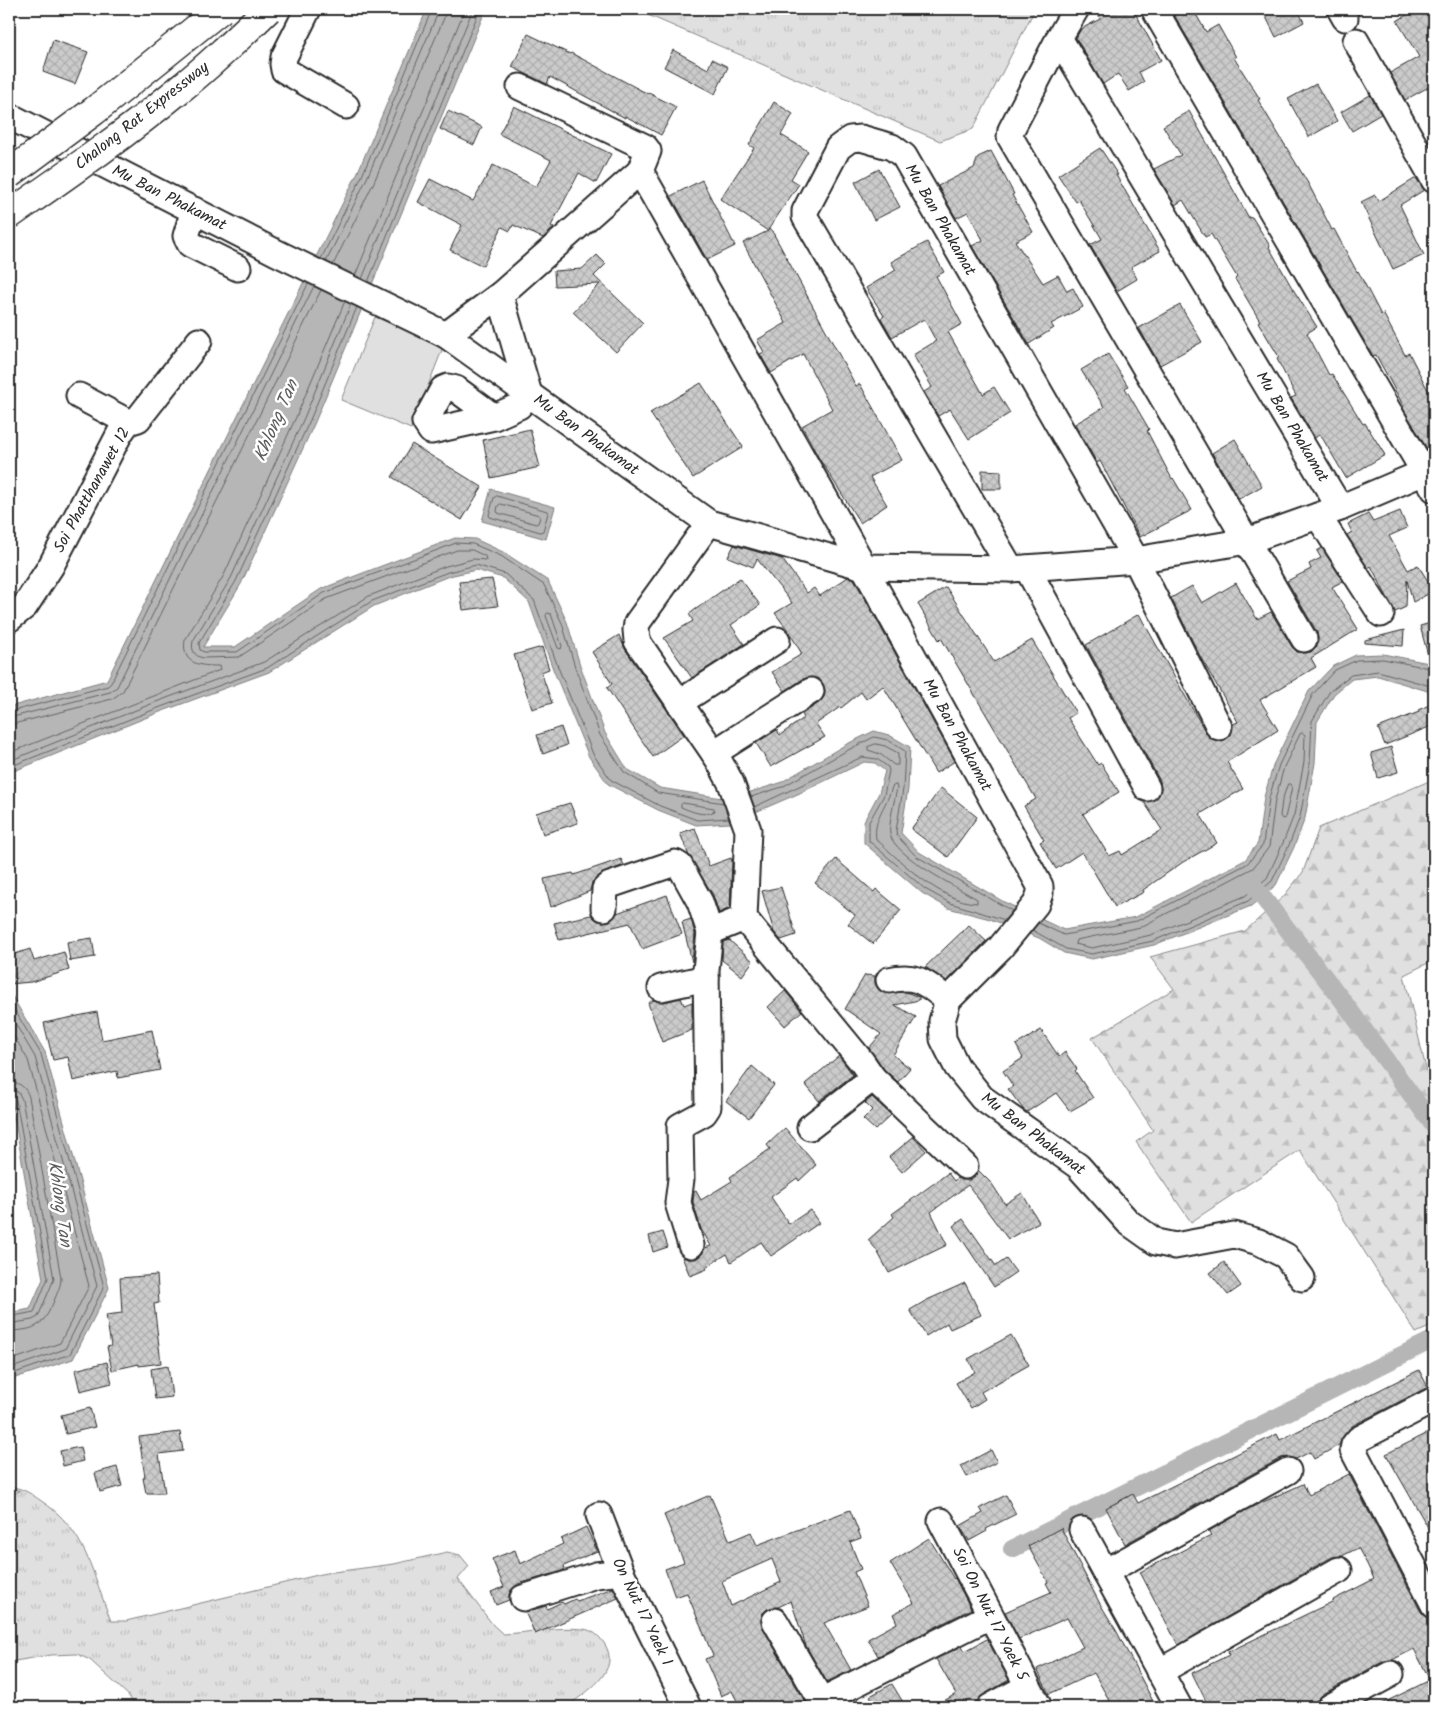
<svg xmlns="http://www.w3.org/2000/svg" width="1443" height="1716" font-family="Kalam,sans-serif">
<defs>
<pattern id="grass-tufts" width="24" height="20" patternUnits="userSpaceOnUse" patternTransform="scale(1.25)"><rect width="24" height="20" fill="#e0e0e0"/><path d="M3 7l-1-3M5 7V3M7 7l1-3M15 17l-1-3M17 17v-4M19 17l1-3" fill="none" stroke="#c0c0c0"/></pattern>
<pattern id="forest-firs" width="22" height="20" patternUnits="userSpaceOnUse" patternTransform="scale(1.25)"><rect width="22" height="20" fill="#e0e0e0"/><path d="M5 1l3.5 6h-7zM16 11l3.5 6h-7z" fill="#c0c0c0"/></pattern>
<pattern id="building-cross-hatch" width="8" height="8" patternUnits="userSpaceOnUse" patternTransform="scale(1.25)"><rect width="8" height="8" fill="#cbcbcb"/><path d="M0 0l8 8M0 8l8-8" fill="none" stroke="#aeaeae"/></pattern>
</defs>
<rect width="100%" height="100%" fill="#fff"/>
<filter id="ink" filterUnits="userSpaceOnUse"><feTurbulence type="fractalNoise" baseFrequency=".02" numOctaves="2"/><feDisplacementMap in="SourceGraphic" scale="10" xChannelSelector="R" yChannelSelector="G"/><feConvolveMatrix kernelMatrix="1 2 1 2 8 2 1 2 1" color-interpolation-filters="sRGB"/></filter>
<g filter="url(#ink)">
<g fill="url(#grass-tufts)" stroke="#868686">
<path d="M634 9H1035L973 129 940 141Z"/>
<path d="M9 1487C21 1487 30 1493 40 1500 87 1530 92 1574 111 1621H126L326 1573 394 1564 447 1552 460 1555 469 1566 458 1579 493 1625 503 1634C530 1633 556 1626 583 1629 593 1630 599 1636 604 1643 623 1671 585 1693 566 1707H136L128 1695 90 1660 77 1654 51 1655 9 1662V1494L20 1491Z"/>
</g>
<path fill="url(#forest-firs)" stroke="#868686" d="M1434 779V960L1404 975 1434 1103V1325L1416 1333 1300 1150 1191 1222 1136 1142 1153 1130 1092 1038 1174 989 1150 957 1245 931 1283 897 1303 872 1319 828Z"/>
<path fill="#e0e0e0" stroke="#868686" d="M375 317 444 345 411 429 341 400Z"/>
<g fill="#b6b6b6" stroke="#7e7e7e">
<path d="M427 9H486L315 422 241 584 203 647H235L321 589 455 538 475 539 503 552 548 581 567 622 580 665 605 733 627 769 660 788 728 799 780 783 845 745 874 731 889 735 910 747 908 789 901 833 919 852 1004 902 1064 930 1136 917 1245 860 1258 843 1264 797 1274 763 1309 691 1333 666 1356 655 1383 654 1434 664V693L1378 676 1352 679 1334 694 1317 722 1315 763 1305 818 1294 847 1276 885 1251 906 1154 945 1092 959 1064 953 1039 938 990 919 948 908 922 893 864 843V821L879 793 885 771 875 763 864 762 800 793 730 823 696 825 658 810 608 784 589 757 553 669 529 602 503 578 476 570 449 576 374 606 269 672 160 712 9 773V707L107 680 357 174Z"/>
<path d="M491 489 555 507 546 539 482 521Z"/>
<path d="M9 991 45 1052 109 1288 73 1359 9 1380V1313L30 1309 43 1279 9 1088Z"/>
</g>
<g fill="none" stroke-linecap="round" stroke-linejoin="round">
<g stroke="#636363" stroke-width="1">
<path d="M321 259 362 176 432 9"/>
<path d="M326 262 367 178 437 15 438 9"/>
<path d="M333 265 374 182 444 18 446 9"/>
<path d="M355 276 465 9"/>
<path d="M362 279 473 9"/>
<path d="M368 282 480 9"/>
<path d="M357 307 310 420 236 581 199 643 200 650 204 652H237L324 593 456 543 473 544 501 556 544 585 562 623 575 667 600 735 624 772 658 793 724 803"/>
<path d="M497 496 547 511 548 513 543 531 540 532 490 517 489 515 494 498Z"/>
<path d="M501 504 539 515 540 517 538 523 536 524 498 513 497 511 498 506Z"/>
<path d="M548 613 551 614 562 646 561 649 558 648 546 616Z"/>
<path d="M9 712 108 686 111 683 308 284"/>
<path d="M9 718 110 692 117 687 314 286"/>
<path d="M9 725 112 699 123 691 321 290"/>
<path d="M1303 733 1305 735 1304 762 1294 815 1283 843 1267 878 1245 896 1151 935 1092 948 1075 944 1076 940 1141 927 1253 868 1269 847 1275 800 1284 767 1300 734Z"/>
<path d="M876 744 885 746 898 753V765H894L880 754 868 750V747Z"/>
<path d="M9 753 220 670 219 666C201 666 181 665 185 640L224 575 297 415 345 301"/>
<path d="M9 761 156 702 264 662 369 596 446 566 473 559 486 560 485 556 472 550H457L326 599 239 657 203 658C194 656 191 650 193 641L231 578 304 418 351 304"/>
<path d="M9 767 158 708 267 668 372 601 448 572 476 565 505 574 534 600 558 667 593 754 611 780 660 806 697 820 729 818"/>
<path d="M1288 784H1291L1292 787 1285 818 1282 819 1280 816 1282 801Z"/>
<path d="M896 785 897 788C895 799 888 825 890 834 894 856 958 888 977 899V903C941 902 901 862 876 839 873 818 887 806 892 787Z"/>
<path d="M751 797 782 787 848 750 874 737 888 740 905 751 903 789 896 831 897 836 916 856 1012 911"/>
<path d="M683 803 714 808 715 811C704 817 693 812 681 807V805Z"/>
<path d="M754 807 862 757 877 759 888 767 889 771 884 795 869 822V841L925 889 950 903 1005 920"/>
<path d="M1038 923 1064 935 1137 921 1247 864 1263 845 1269 798 1279 765 1313 694 1335 670 1357 660 1383 659 1434 669"/>
<path d="M1032 930 1066 949 1092 954 1153 941 1248 901 1272 881 1289 845 1300 817 1310 763 1312 721 1330 691 1351 675 1378 671 1434 687"/>
<path d="M9 1001 41 1054 104 1287 70 1354 9 1375"/>
<path d="M9 1013 35 1057 97 1286 65 1349 9 1369"/>
<path d="M9 1027 28 1060 89 1286 60 1343 9 1361"/>
<path d="M9 1082C19 1082 26 1087 29 1097L61 1278C61 1286 57 1293 54 1301 43 1326 37 1330 9 1331"/>
<path d="M9 1089 18 1092 22 1099 54 1279 38 1317 32 1320 9 1324"/>
<path d="M9 1096 13 1097 16 1100 48 1278 34 1312 9 1317"/>
</g>
<g stroke="#b6b6b6" stroke-width="18">
<path d="M1250 881 1343 1001 1434 1126"/>
<path d="M1012 1549 1434 1339"/>
</g>
</g>
<g fill="url(#building-cross-hatch)" stroke="#2b2b2b" fill-rule="evenodd">
<path d="M1097 9H1133L1161 60 1139 72 1144 82 1129 91 1118 74 1103 84 1076 38 1081 29 1100 19Z"/>
<path d="M1181 9H1193L1206 32 1218 25 1236 57 1234 58 1260 99 1258 100 1309 185 1332 230 1334 229 1357 272 1358 271 1381 315 1383 313 1405 355 1409 353 1434 402V454H1430L1403 408 1404 407 1376 355 1373 356 1173 13Z"/>
<path d="M1262 9H1297L1304 22 1276 37Z"/>
<path d="M1416 9H1434V84L1405 100 1390 73 1419 57 1397 21Z"/>
<path d="M528 34 570 54 571 53 648 94 649 93 676 107 661 135 625 116V118L550 77 547 84 512 67Z"/>
<path d="M53 40 88 52 75 84 43 72Z"/>
<path d="M673 50 708 69 712 59 728 67 715 94 664 67Z"/>
<path d="M1316 84 1337 121 1309 137 1288 99Z"/>
<path d="M1370 95 1381 114 1352 131 1341 112Z"/>
<path d="M774 102 793 114 781 135 808 151 791 179 799 184 768 230 771 229 856 386 860 384 902 460 870 477 887 505 860 523 823 464H822L802 426 832 409 803 354 771 373 760 354 764 352 757 340 786 323 743 243 768 231 720 199 754 148 749 145Z"/>
<path d="M514 106 611 154 596 183 579 173 551 226 554 228 543 238 513 225 510 231 502 227 483 266 450 250 462 225 418 202 430 179 473 201 493 165 536 187 551 160 499 134Z"/>
<path d="M448 111 482 127 474 145 440 129Z"/>
<path d="M1189 111 1249 218 1252 217 1270 246 1269 247 1291 286 1317 327 1307 333 1329 375 1332 374 1363 424 1365 423 1385 455 1346 478 1320 434 1315 438 1291 398 1296 396 1277 359 1279 357 1258 322 1260 321 1235 279 1237 277 1211 234 1205 237 1183 200 1175 205 1154 169 1181 155 1163 126Z"/>
<path d="M1100 148 1118 175H1116L1160 251 1131 267 1137 279 1117 291 1090 245 1102 239 1079 200 1076 202 1058 175Z"/>
<path d="M991 151 1014 194 1012 195 1033 232 1015 241 1043 283 1058 275 1067 291 1073 288 1083 307 1051 324 1054 328 1029 344 972 246 983 240 968 212 956 218 938 186 974 168 978 157Z"/>
<path d="M879 169 900 207 874 220 855 182Z"/>
<path d="M1416 178 1424 190 1400 205 1424 255 1393 269 1361 202 1375 195 1379 201Z"/>
<path d="M702 180 735 246 707 260 671 196Z"/>
<path d="M927 242 944 272 936 276 962 324 948 332 983 394 994 387 1010 413 969 439 950 409 938 416 924 392 932 387 913 355 936 341 924 319 892 337 881 318 884 316 866 288 896 270 891 262Z"/>
<path d="M597 255 606 264 594 276 643 323 616 352 573 312 600 284 555 286 554 271 582 269Z"/>
<path d="M1180 305 1202 342 1160 365 1139 328Z"/>
<path d="M1108 354 1128 386 1125 388 1149 429 1147 431 1172 479 1173 478 1192 510 1140 537 1100 461 1097 463 1075 424 1104 407 1081 370Z"/>
<path d="M701 383 743 447 693 478 650 413Z"/>
<path d="M530 429 540 467 491 478 483 440Z"/>
<path d="M1235 439 1262 486 1239 499 1212 453Z"/>
<path d="M412 444 482 487 462 520 392 477Z"/>
<path d="M982 470 1001 471V489H982Z"/>
<path d="M1400 511 1407 528 1389 536 1408 570 1418 565 1434 591 1413 602 1407 580 1406 607 1395 612 1371 566 1368 568 1347 535 1352 532 1348 524 1368 514 1373 522Z"/>
<path d="M734 545 782 559 807 593 814 588 820 596 848 577 854 579 955 761 936 773 883 686 866 699 861 692 841 708 840 707 816 724 825 737 771 767 756 743 777 730 780 735 804 718 802 714 819 703 824 697 825 690 823 684 818 679 811 677 803 679 785 691 772 672 802 654 789 632 775 613 792 603 757 559 753 567 728 557Z"/>
<path d="M1322 548 1343 581 1332 587 1358 629 1311 658 1316 667 1260 700 1278 730 1227 762 1243 789 1200 814 1217 843 1183 862 1143 890 1144 892 1115 907 1082 852 1056 869 1040 842 1044 840 1024 806 1036 799 941 638 939 640 918 604 946 587 994 662 1032 640 1076 713 1068 718 1098 765 1101 763 1119 792 1083 814 1109 856 1120 851 1122 855 1162 830 1144 802 1154 800 1159 795 1161 788 1160 781 1086 645 1139 614 1206 733 1211 739 1219 741 1225 740 1231 735 1233 724 1238 722 1201 658 1171 598 1192 586 1202 603 1236 583 1257 619 1271 612 1292 647 1297 652 1305 653 1311 652 1317 646 1318 638 1317 632 1287 581 1311 569 1309 564 1321 558 1317 551Z"/>
<path d="M740 578 760 605 731 625 744 644 692 678 664 638 693 621 689 614Z"/>
<path d="M492 579 498 606 463 610 459 582Z"/>
<path d="M1434 622V662L1430 663 1420 626Z"/>
<path d="M1404 630 1403 646 1365 643V640Z"/>
<path d="M619 635 625 649 684 735 653 757 607 688 612 684 592 652Z"/>
<path d="M542 647 549 669 541 672 552 703 532 709 514 655Z"/>
<path d="M1434 703V725L1385 745 1378 728 1419 712 1418 710Z"/>
<path d="M561 727 567 745 543 754 537 735Z"/>
<path d="M1391 747 1398 772 1378 778 1371 753Z"/>
<path d="M941 788 977 817 948 857 911 829Z"/>
<path d="M570 803 578 823 543 834 536 813Z"/>
<path d="M695 828 709 866 731 858 732 861 730 908 719 913 713 895 689 856 680 833Z"/>
<path d="M621 859 624 865 601 874 592 882 590 891 551 907 544 879 573 873 574 875Z"/>
<path d="M836 859 874 892 876 889 901 910 873 944 848 924 855 915 815 883Z"/>
<path d="M781 887 796 935 781 940 774 932 762 891Z"/>
<path d="M667 895 682 934 642 949 630 923 559 940 554 923 591 915 597 920 603 922 610 921 617 913Z"/>
<path d="M691 919 695 934 692 962 682 922Z"/>
<path d="M969 925 986 941 947 981 925 967Z"/>
<path d="M92 938 95 957 70 961 67 942Z"/>
<path d="M729 940 753 961 742 976 722 960 723 942Z"/>
<path d="M30 949 34 961 64 952 69 970 31 982 9 984V956Z"/>
<path d="M865 975 875 976V983L878 989 884 993 906 992 919 997V1000L895 1005 916 1017 893 1055 910 1068 898 1082 884 1069 869 1048 881 1034 845 1009Z"/>
<path d="M785 991 802 1011 785 1026 768 1007Z"/>
<path d="M681 998 684 1005 692 1002V1030L662 1042 648 1003 654 1000 664 1002Z"/>
<path d="M97 1012 102 1040 152 1030 160 1070 118 1078 117 1071 73 1081 68 1057 53 1060 44 1023Z"/>
<path d="M1041 1030 1059 1057 1065 1052 1077 1069 1075 1071 1093 1098 1070 1111 1056 1093 1027 1112 1023 1109 1008 1089 1013 1086 1003 1071 1023 1058 1016 1045Z"/>
<path d="M839 1056 853 1075 819 1101 805 1084Z"/>
<path d="M752 1066 774 1085 749 1118 726 1101Z"/>
<path d="M872 1097 891 1115 875 1130 863 1119 872 1110 865 1103Z"/>
<path d="M785 1128 816 1165 799 1181 797 1178 771 1197 789 1224 810 1210 819 1223 771 1256 761 1242 731 1262 727 1254 706 1267 707 1269 690 1276 682 1257 688 1259H696L702 1254 705 1248 711 1246 701 1229 693 1202 694 1192 696 1191 701 1200 732 1181 730 1177 770 1149 767 1145Z"/>
<path d="M913 1137 926 1151 902 1172 889 1157Z"/>
<path d="M978 1170 992 1184 1005 1204 1022 1193 1039 1222 1008 1239 968 1185 931 1212 947 1245 889 1273 876 1249 868 1240 894 1217 892 1214 948 1173 954 1181 957 1178 962 1180H969L975 1176Z"/>
<path d="M963 1219 996 1266 1006 1259 1016 1272 994 1287 953 1226Z"/>
<path d="M663 1232 668 1247 653 1252 649 1236Z"/>
<path d="M1224 1262 1241 1286 1228 1295 1210 1273Z"/>
<path d="M157 1275 159 1303 154 1304 161 1363 139 1366V1364L112 1370 107 1347 111 1346 106 1315 122 1313 120 1278Z"/>
<path d="M965 1283 981 1315 950 1329 947 1323 926 1336 910 1310 927 1300Z"/>
<path d="M1011 1335 1029 1365 981 1392 985 1399 971 1408 956 1383 975 1372 968 1359Z"/>
<path d="M107 1362 112 1383 80 1391 75 1370Z"/>
<path d="M168 1366 172 1397 155 1399 151 1369Z"/>
<path d="M1419 1370 1428 1387 1352 1426 1343 1436 1339 1445 1314 1459 1310 1452 1296 1459 1289 1457 1281 1458 1125 1544 1106 1508 1133 1494 1138 1503 1277 1434 1280 1440Z"/>
<path d="M90 1408 95 1427 66 1434 61 1415Z"/>
<path d="M1434 1430V1538L1386 1454Z"/>
<path d="M180 1432 183 1451 159 1454 165 1493H146L143 1478 145 1477 139 1437Z"/>
<path d="M80 1447 83 1461 63 1466 60 1451Z"/>
<path d="M991 1450 997 1462 967 1477 961 1466Z"/>
<path d="M117 1467 122 1486 100 1492 95 1473Z"/>
<path d="M1349 1474 1421 1612 1429 1618 1434 1628V1707H1375L1430 1680 1414 1649 1392 1660 1384 1661 1323 1694 1317 1700 1303 1707H1209L1192 1673 1229 1655 1228 1652 1334 1601 1333 1600 1374 1579 1367 1564 1358 1548 1342 1556 1332 1557 1178 1645 1140 1572 1211 1536 1209 1531 1252 1507 1303 1484 1309 1495Z"/>
<path d="M710 1495 730 1541 751 1532 757 1545 850 1510 861 1538 850 1542 861 1569 854 1572 868 1606 824 1623 851 1670 827 1682 806 1646 791 1601 778 1607 767 1609 762 1614 761 1621 763 1628 808 1707H740L732 1691 721 1696 705 1659 713 1656 687 1593 675 1597 665 1569 684 1562 664 1515ZM772 1559 781 1582 731 1606 722 1581Z"/>
<path d="M1006 1495 1016 1514 986 1529 987 1531 969 1541 960 1526 983 1513 980 1508Z"/>
<path d="M586 1527 597 1551 564 1566 565 1569 559 1572 518 1584 512 1589 509 1594V1600L496 1605 491 1592 504 1587 492 1559 515 1550 520 1564 563 1544 561 1539Z"/>
<path d="M1061 1528 1099 1602 1117 1632 1156 1707H1113L1094 1673 1049 1694 1037 1669 1083 1647 1067 1618 1019 1639 1005 1612 1051 1592 1046 1583 1048 1582 1028 1546Z"/>
<path d="M929 1538 954 1579 955 1578 971 1609 878 1656 868 1639 897 1623 893 1614 914 1603 890 1563Z"/>
<path d="M613 1588 618 1598 535 1634 525 1612 546 1606 547 1609 562 1602 564 1604 575 1599 577 1601Z"/>
<path d="M987 1639 1009 1680 983 1695 978 1700 976 1707H933L956 1694 936 1659 962 1646 965 1651Z"/>
<path d="M892 1684 906 1707H877L870 1696Z"/>
</g>
<g fill="none" stroke-linecap="round" stroke-linejoin="round">
<g stroke="#2b2b2b" stroke-width="29">
<g id="minor">
<path d="M308 9 284 57 283 64 284 70 346 106"/>
<path d="M1076 9 1059 38 1011 130 1010 137 1304 639"/>
<path d="M1154 9 1434 489"/>
<path d="M1340 9 1345 18"/>
<path d="M1059 38 1340 508"/>
<path d="M1356 41 1434 180"/>
<path d="M520 87 645 147 648 151 640 171 500 295 529 394"/>
<path d="M9 116 277 253 446 335 709 523 864 567 1011 569 1136 560 1247 541 1340 508 1434 468"/>
<path d="M640 171 864 567 1040 886V893L1036 904 1000 948 948 1000 942 1021 943 1039 957 1067 982 1098 1078 1166 1128 1222 1156 1242 1175 1246 1234 1235 1259 1242 1286 1256 1302 1278"/>
<path d="M194 210 186 236 190 244 238 268"/>
<path d="M446 335 500 295"/>
<path d="M79 396 128 422"/>
<path d="M494 417 456 389 448 387 443 389 425 422 431 431 494 417 519 406 529 394"/>
<path d="M1318 516 1381 614"/>
<path d="M709 523 637 623 636 630 637 641 718 759 731 783 748 830 744 918 862 1062 873 1078 810 1127"/>
<path d="M1027 568 1147 788"/>
<path d="M1011 569 805 217V211L838 148 850 139 861 138 892 147 904 156 1136 560 1219 727"/>
<path d="M9 619 25 606 51 566 120 433 128 422 138 419 199 341"/>
<path d="M679 703 777 640"/>
<path d="M714 753 811 691"/>
<path d="M604 908 605 889 610 885 675 863 680 866 700 902 710 932"/>
<path d="M889 980C918 973 926 984 948 1000"/>
<path d="M661 988 706 978"/>
<path d="M873 1078 965 1166"/>
<path d="M691 1245 678 1203 681 1179 680 1126 704 1113 708 1107 706 970 710 932 744 918"/>
<path d="M1434 1400 1359 1439 1354 1445 1353 1450 1434 1605"/>
<path d="M599 1515 621 1572 688 1707"/>
<path d="M941 1521 1039 1707"/>
<path d="M1082 1530 1179 1707"/>
<path d="M1105 1572 1288 1471"/>
<path d="M523 1598 596 1575 621 1572"/>
<path d="M775 1621 825 1707"/>
<path d="M1159 1672 1339 1570"/>
<path d="M821 1701 990 1616"/>
<path d="M990 1707 1027 1687"/>
<path d="M1330 1707 1391 1674"/>
</g>
</g>
<use href="#minor" stroke="#fff" stroke-width="25"/>
<g stroke="#2b2b2b" stroke-width="31" stroke-linecap="butt">
<g id="highway-bridge">
<path d="M9 174 94 111 221 9"/>
<path d="M9 215C65 176 122 137 175 93 208 67 238 38 268 9"/>
</g>
</g>
<use href="#highway-bridge" stroke="#fff" stroke-width="28"/>
</g>
</g>
<g text-anchor="middle" dominant-baseline="central" stroke-width="5" stroke-linejoin="round" paint-order="stroke">
<g font-size="16" fill="#2b2b2b" stroke="#fff">
<text transform="translate(142 116) rotate(-38)">Chalong Rat Expressway</text>
<text transform="translate(169 198) rotate(27)">Mu Ban Phakamat</text>
<text transform="translate(940 220) rotate(60)">Mu Ban Phakamat</text>
<text transform="translate(1292 427) rotate(59)">Mu Ban Phakamat</text>
<text transform="translate(586 435) rotate(36)">Mu Ban Phakamat</text>
<text transform="translate(92 490) rotate(-61)">Soi Phatthanawet 12</text>
<text transform="translate(957 735) rotate(61)">Mu Ban Phakamat</text>
<text transform="translate(1033 1134) rotate(37)">Mu Ban Phakamat</text>
<text transform="translate(642 1612) rotate(64)">On Nut 17 Yaek 1</text>
<text transform="translate(990 1614) rotate(63)">Soi On Nut 17 Yaek 5</text>
</g>
<g font-size="18" font-style="italic" fill="#5c5c5c" stroke="#fff">
<text transform="translate(277 421) rotate(-67)">Khlong Tan</text>
<text transform="translate(59 1204) rotate(82)">Khlong Tan</text>
</g>
</g>
<rect width="1443" height="1716" fill="none" stroke="#fff" stroke-width="30"/>
<rect x="15" y="15" width="1413" height="1686" fill="none" stroke="#2b2b2b" stroke-width="2" filter="url(#ink)"/>
</svg>
